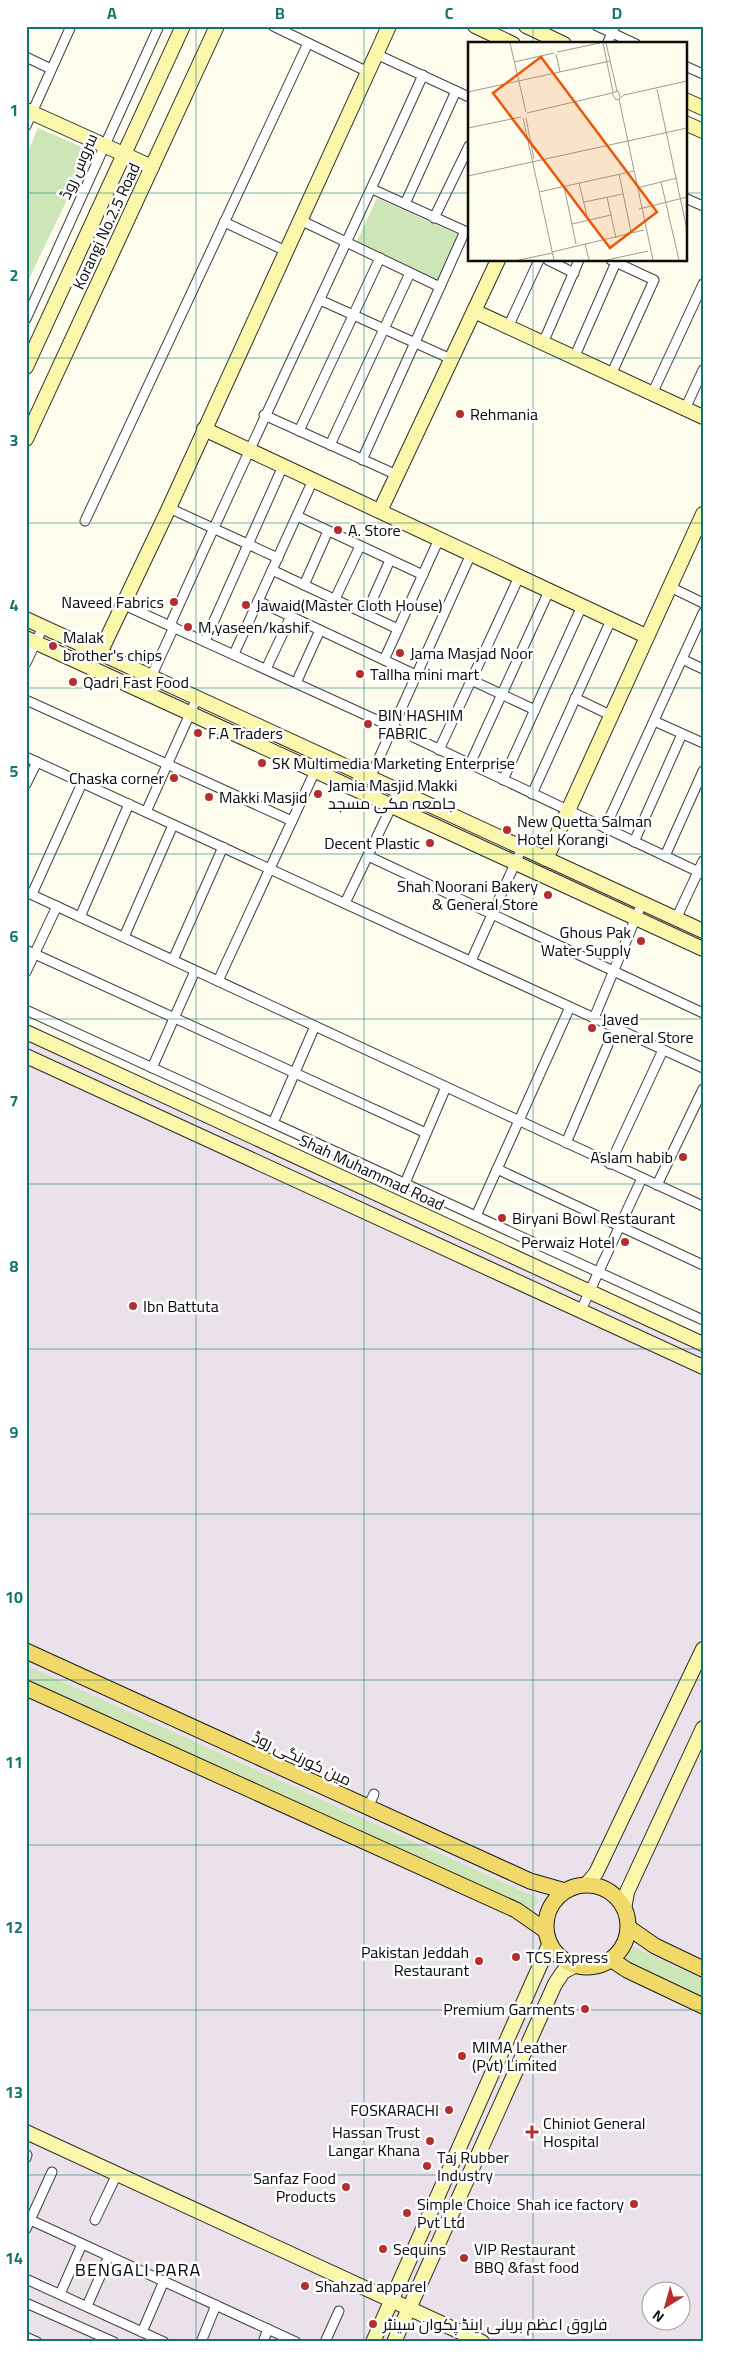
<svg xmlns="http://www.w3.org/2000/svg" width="729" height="2368" font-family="Georgia,Cairo,serif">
<rect width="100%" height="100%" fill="#fefcec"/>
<path fill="#eae1eb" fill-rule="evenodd" d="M26 1038 703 1353V2342H26ZM652 2290H682V2320H652Z"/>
<g fill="#cde6b8">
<path d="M38 128 84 148 88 156 26 285V156Z"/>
<path d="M377 198 459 235 439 281 356 243Z"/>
<path d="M26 1665 537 1898 539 1902 531 1909 26 1680Z"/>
<path d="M631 1946 703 1979V1997L624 1961 623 1959 628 1947Z"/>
</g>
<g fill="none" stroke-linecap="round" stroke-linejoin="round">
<g stroke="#3f3f3f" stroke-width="11">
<g id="street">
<path d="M273 26 368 72"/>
<path d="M597 26 636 44"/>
<path d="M607 44 615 26"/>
<path d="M376 54 469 97"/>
<path d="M26 57 51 69"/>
<path d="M685 66 703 74"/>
<path d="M26 126 71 26"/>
<path d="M685 198 703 206"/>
<path d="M405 204 456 91"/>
<path d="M434 218 469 146"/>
<path d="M300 220 440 287 465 231 372 189"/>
<path d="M224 222 286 251"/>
<path d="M548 260 574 273"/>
<path d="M320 300 451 359"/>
<path d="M26 319 159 26"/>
<path d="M508 327 539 260"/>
<path d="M543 343 579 260"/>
<path d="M574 358 617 260"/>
<path d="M611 375 654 280 611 260"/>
<path d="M652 394 703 284"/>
<path d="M685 409 703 370"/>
<path d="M264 415 397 475"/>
<path d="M299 431 380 258"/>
<path d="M330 445 410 273"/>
<path d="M362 460 440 287"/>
<path d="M169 508 278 558"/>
<path d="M297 516 423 575"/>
<path d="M85 521 308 43"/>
<path d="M272 570 398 629"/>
<path d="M304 585 328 531"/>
<path d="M670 587 703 603"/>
<path d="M335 599 360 546"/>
<path d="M258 601 384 660 439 539"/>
<path d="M122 604 392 727 703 874"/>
<path d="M366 614 390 560"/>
<path d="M170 625C252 441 340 259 423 75"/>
<path d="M205 641 283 466"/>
<path d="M234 654 313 480"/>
<path d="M682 659 703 669"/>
<path d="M384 660 416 675"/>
<path d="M26 663 43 627"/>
<path d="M266 669 291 616"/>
<path d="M151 677 174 627"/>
<path d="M471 680 535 710"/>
<path d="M296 683 320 630"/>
<path d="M575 698 610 715"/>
<path d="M26 700 292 821"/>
<path d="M654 721 703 743"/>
<path d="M439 750 519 577"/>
<path d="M26 757 703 1068"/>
<path d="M470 764 549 591"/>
<path d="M370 778 471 554"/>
<path d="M503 780 582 606"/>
<path d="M26 784 37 762"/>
<path d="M532 794 611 620"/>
<path d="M146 812 197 698"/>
<path d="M605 828 703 613"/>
<path d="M634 842 682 734"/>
<path d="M368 856 703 1013"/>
<path d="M665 856 703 771"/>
<path d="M26 892 703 1206"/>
<path d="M32 894 82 783"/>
<path d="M345 903 399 791"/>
<path d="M80 917 129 804"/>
<path d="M676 919 703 861"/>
<path d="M124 937 173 825"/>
<path d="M26 950 426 1133"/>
<path d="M173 960 223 847"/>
<path d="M471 961 522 848"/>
<path d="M26 972 57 906"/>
<path d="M218 981 322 756"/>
<path d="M26 1010 703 1320"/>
<path d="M594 1018 642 903"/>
<path d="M152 1068 195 971"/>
<path d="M273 1123 315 1026"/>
<path d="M566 1143 615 1028"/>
<path d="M610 1164 663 1050"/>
<path d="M497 1169 703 1265"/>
<path d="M405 1183 446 1087"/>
<path d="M657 1185 703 1089"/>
<path d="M476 1216 570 1007"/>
<path d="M581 1310 642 1178"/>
<path d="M368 1807 374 1794"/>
<path d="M26 2158 27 2155"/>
<path d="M26 2218 296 2342"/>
<path d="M95 2220 117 2174"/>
<path d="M26 2229 52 2172"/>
<path d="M26 2279 164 2342"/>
<path d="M60 2294 82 2244"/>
<path d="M26 2303 114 2342"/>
<path d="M87 2306 109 2256"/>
<path d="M142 2332 164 2281"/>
<path d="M26 2337 37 2342"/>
<path d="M201 2342 216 2305"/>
<path d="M263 2342 268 2329"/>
<path d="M325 2342 339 2311"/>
</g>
</g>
<g stroke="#2e2e2e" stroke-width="16">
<g id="secondary">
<path d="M475 26 513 44"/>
<path d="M526 26 564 44"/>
<path d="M685 100 703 108"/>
<path d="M26 110 152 167"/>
<path d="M685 123 703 131"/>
<path d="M474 311 703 417"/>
<path d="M26 367 183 26"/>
<path d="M204 429 646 636"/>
<path d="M26 439 217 26"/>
<path d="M380 511 498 260"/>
<path d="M26 619 703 931"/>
<path d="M26 638 703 949"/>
<path d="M100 653 169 508 389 26"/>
<path d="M546 859 703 514"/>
<path d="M26 1032 703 1344"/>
<path d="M26 1056 703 1367"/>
<path d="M586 1885 596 1873 703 1649"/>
<path d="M624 1909 627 1892 703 1728"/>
<path d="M26 2132 482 2342"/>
<path d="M373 2342 549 1945"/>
<path d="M394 2342 555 1984 563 1972 574 1966"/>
</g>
</g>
<g stroke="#1d1d1d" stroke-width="17">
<g id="primary">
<path d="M26 1651 530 1881 565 1891"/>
<path d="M26 1688 516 1910 545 1930"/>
<circle cx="587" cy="1926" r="41"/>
<path d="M629 1928 655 1946 703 1969"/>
<path d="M612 1960 627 1970 703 2006"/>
</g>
</g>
<use href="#street" stroke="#fff" stroke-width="9"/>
<use href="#secondary" stroke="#fbf7aa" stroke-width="14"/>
<use href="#primary" stroke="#f1d969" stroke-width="15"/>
</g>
<path fill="none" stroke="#0f766e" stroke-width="1" stroke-opacity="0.55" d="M196 26V2342M364 26V2342M533 26V44M26 193H469M685 193H703M533 260V2342M26 358H703M26 523H703M26 688H703M26 854H703M26 1019H703M26 1184H703M26 1349H703M26 1514H703M26 1680H703M26 1845H703M26 2010H703M26 2175H703"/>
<g fill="#b42e2c" stroke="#fff" stroke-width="2">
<circle cx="460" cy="414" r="5"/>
<circle cx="338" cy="530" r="5"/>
<circle cx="174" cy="602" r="5"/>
<circle cx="246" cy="605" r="5"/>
<circle cx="188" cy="627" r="5"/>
<circle cx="53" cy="646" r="5"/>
<circle cx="400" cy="653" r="5"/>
<circle cx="360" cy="674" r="5"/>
<circle cx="73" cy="682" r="5"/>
<circle cx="368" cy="724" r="5"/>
<circle cx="198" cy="733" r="5"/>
<circle cx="262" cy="763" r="5"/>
<circle cx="174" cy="778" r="5"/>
<circle cx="318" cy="794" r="5"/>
<circle cx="209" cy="797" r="5"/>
<circle cx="507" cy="830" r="5"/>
<circle cx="430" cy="843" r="5"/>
<circle cx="548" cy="895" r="5"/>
<circle cx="641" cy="941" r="5"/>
<circle cx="592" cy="1028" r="5"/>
<circle cx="683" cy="1157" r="5"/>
<circle cx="502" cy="1218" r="5"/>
<circle cx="625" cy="1242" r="5"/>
<circle cx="133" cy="1306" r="5"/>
<circle cx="516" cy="1957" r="5"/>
<circle cx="479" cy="1961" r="5"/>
<circle cx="585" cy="2009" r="5"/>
<circle cx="462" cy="2056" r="5"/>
<circle cx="449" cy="2110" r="5"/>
<path d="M529.5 2124.5h5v5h5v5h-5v5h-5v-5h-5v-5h5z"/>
<circle cx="430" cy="2141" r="5"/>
<circle cx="427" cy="2166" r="5"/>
<circle cx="346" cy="2187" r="5"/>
<circle cx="634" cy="2204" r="5"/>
<circle cx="407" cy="2213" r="5"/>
<circle cx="383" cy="2249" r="5"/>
<circle cx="464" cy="2258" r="5"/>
<circle cx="305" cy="2286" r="5"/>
<circle cx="373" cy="2324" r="5"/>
</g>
<g text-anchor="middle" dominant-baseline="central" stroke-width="5" stroke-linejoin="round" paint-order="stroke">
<g font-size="16" fill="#0c0c0c" stroke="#fff">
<text transform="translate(78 166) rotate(-66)">سروس روڈ</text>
<text transform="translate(106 226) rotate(-65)">Korangi No.2.5 Road</text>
<text transform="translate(372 1172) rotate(25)">Shah Muhammad Road</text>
<text transform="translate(302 1758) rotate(25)">مین کورنگی روڈ</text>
</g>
<g font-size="16" fill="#0c0c0c" stroke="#fff" text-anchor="start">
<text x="470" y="414">Rehmania</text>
<text x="348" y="530">A. Store</text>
<text x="164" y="602" text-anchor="end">Naveed Fabrics</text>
<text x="256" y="605">Jawaid(Master Cloth House)</text>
<text x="198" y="627">M,yaseen/kashif</text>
<text x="63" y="637">Malak<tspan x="63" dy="18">brother's chips</tspan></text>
<text x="410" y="653">Jama Masjad Noor</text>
<text x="370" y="674">Tallha mini mart</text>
<text x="83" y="682">Qadri Fast Food</text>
<text x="378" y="715">BIN HASHIM<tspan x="378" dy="18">FABRIC</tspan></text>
<text x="208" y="733">F.A Traders</text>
<text x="272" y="763">SK Multimedia Marketing Enterprise</text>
<text x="164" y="778" text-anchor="end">Chaska corner</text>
<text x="328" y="785">Jamia Masjid Makki<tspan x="328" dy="18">جامعہ مکی مسجد</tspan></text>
<text x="219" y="797">Makki Masjid</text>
<text x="517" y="821">New Quetta Salman<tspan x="517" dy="18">Hotel Korangi</tspan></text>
<text x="420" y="843" text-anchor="end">Decent Plastic</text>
<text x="538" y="886" text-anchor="end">Shah Noorani Bakery<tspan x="538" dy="18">&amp; General Store</tspan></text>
<text x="631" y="932" text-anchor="end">Ghous Pak<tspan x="631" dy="18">Water Supply</tspan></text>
<text x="602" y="1019">Javed<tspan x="602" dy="18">General Store</tspan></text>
<text x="673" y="1157" text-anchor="end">Aslam habib</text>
<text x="512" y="1218">Biryani Bowl Restaurant</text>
<text x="615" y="1242" text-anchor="end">Perwaiz Hotel</text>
<text x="143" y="1306">Ibn Battuta</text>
<text x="469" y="1952" text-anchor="end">Pakistan Jeddah<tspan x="469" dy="18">Restaurant</tspan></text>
<text x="526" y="1957">TCS Express</text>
<text x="575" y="2009" text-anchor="end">Premium Garments</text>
<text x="472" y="2047">MIMA Leather<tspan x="472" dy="18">(Pvt) Limited</tspan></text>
<text x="439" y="2110" text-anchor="end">FOSKARACHI</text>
<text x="543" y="2123">Chiniot General<tspan x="543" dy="18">Hospital</tspan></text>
<text x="420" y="2132" text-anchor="end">Hassan Trust<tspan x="420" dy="18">Langar Khana</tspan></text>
<text x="437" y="2157">Taj Rubber<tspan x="437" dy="18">Industry</tspan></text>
<text x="336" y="2178" text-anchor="end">Sanfaz Food<tspan x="336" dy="18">Products</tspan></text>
<text x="417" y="2204">Simple Choice<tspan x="417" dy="18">Pvt Ltd</tspan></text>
<text x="624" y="2204" text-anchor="end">Shah ice factory</text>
<text x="393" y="2249">Sequins</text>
<text x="474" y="2249">VIP Restaurant<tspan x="474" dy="18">BBQ &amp;fast food</tspan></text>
<text x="315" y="2286">Shahzad apparel</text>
<text x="383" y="2324">فاروق اعظم بریانی اینڈ پکوان سینٹر</text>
</g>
<g font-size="18" letter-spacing="1" fill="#0c0c0c" stroke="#fff">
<text x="138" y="2269">BENGALI PARA</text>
</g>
</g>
<g transform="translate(468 42)">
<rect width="219" height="219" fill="#fefcec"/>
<path fill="none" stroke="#9d9c92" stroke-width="1" d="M42 1 58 70M135 1 145 50M138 1 149 49M89 10 132 1M88 12 92 30M46 20 86 11M189 47 219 188M0 50 142 19M152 55 150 49 144 51 148 58 151 57 156 53 219 39M151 57 185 218M59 71 144 51M55 76 86 218M58 76 66 117M0 86 53 75M151 132 163 190M0 134 219 86M193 140 211 218M111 141 120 178M96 144 108 202M169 146 209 136M71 150 166 129M139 155 148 196M116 160 155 152M171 167 219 155M104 182 143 173M117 202 121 218M84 210 176 188M51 218 84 211M139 218 180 209"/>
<path fill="#e8590c" fill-opacity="0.15" stroke="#e8590c" stroke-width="2.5" d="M73 15 189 170 142 206 25 51Z"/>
<rect width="219" height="219" fill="none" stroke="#0c0c0c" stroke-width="2.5"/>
</g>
<rect width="729" height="2368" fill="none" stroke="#ffffff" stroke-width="55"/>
<g transform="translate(666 2306) rotate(217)"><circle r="24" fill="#ffffff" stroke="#9e9e9e"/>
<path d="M0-4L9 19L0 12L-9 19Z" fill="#b42e2c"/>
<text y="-8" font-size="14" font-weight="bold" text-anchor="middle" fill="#0c0c0c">N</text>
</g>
<rect x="28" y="28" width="674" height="2312" fill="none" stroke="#0f766e" stroke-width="2"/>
<g font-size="16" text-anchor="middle" font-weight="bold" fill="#0f766e">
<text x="112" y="19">A</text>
<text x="280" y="19">B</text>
<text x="449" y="19">C</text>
<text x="617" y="19">D</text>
<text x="14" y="116">1</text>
<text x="14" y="281">2</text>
<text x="14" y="446">3</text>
<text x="14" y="611">4</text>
<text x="14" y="777">5</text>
<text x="14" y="942">6</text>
<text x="14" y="1107">7</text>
<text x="14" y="1272">8</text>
<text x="14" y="1438">9</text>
<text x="14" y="1603">10</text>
<text x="14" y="1768">11</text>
<text x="14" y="1933">12</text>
<text x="14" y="2098">13</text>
<text x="14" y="2264">14</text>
</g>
</svg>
